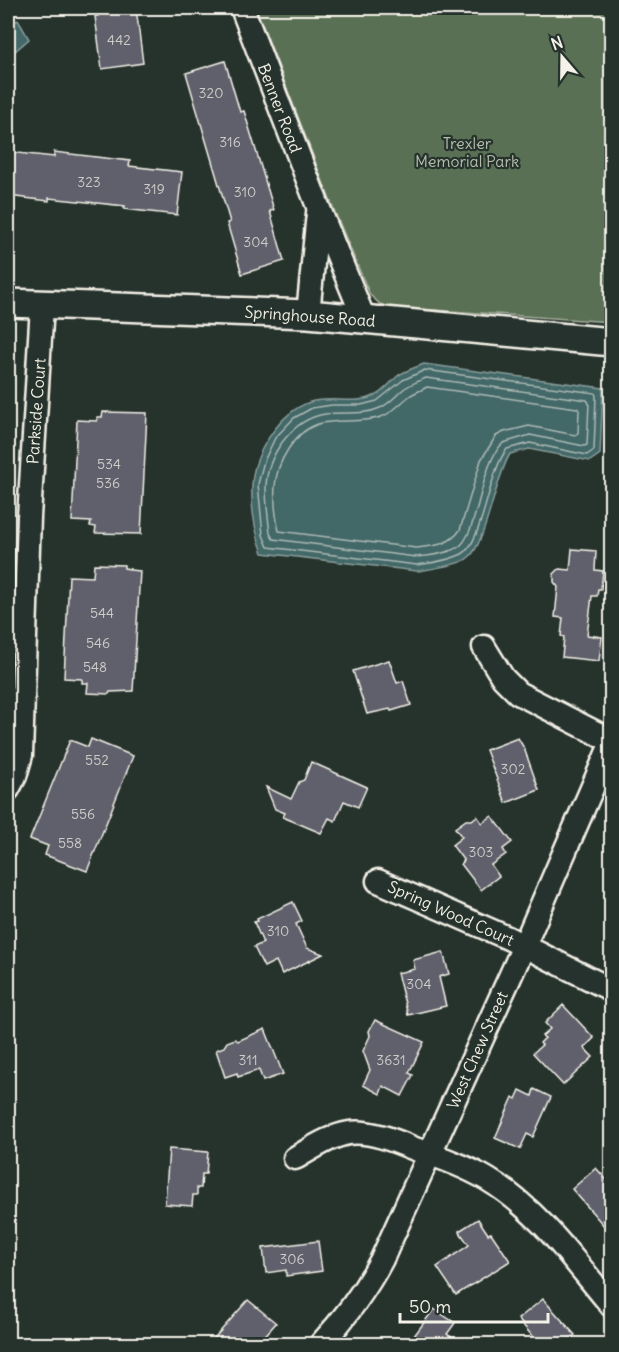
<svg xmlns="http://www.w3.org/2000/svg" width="619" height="1352" font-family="Delius,sans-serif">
<rect width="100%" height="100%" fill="#26332d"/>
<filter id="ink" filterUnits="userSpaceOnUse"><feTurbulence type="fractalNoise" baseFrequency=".0167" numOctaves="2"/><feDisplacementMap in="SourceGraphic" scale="12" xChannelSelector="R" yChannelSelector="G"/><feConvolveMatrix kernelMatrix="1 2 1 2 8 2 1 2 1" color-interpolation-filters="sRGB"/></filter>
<g filter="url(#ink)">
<path fill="#5a7054" stroke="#a7b09e" stroke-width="1.5" d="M256 8H611V322L390 307 380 304 370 295 332 205Z"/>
<g fill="#436768" stroke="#8a9e9b" stroke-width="1.5">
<path d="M18 20 29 39 8 57V25Z"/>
<path d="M424 364 603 388 600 454 590 461 529 449 510 454C495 478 486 545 468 558 458 566 429 569 417 571L263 553C255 532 251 507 252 485 253 454 280 412 310 402 331 396 355 405 374 396 384 392 391 381 399 375 407 370 416 367 424 364Z"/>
</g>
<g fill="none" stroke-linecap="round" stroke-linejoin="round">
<g stroke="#adbab5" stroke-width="1.5">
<path d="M425 370 595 393 596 396 594 450 587 455 530 443 507 449C488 472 483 543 462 554 448 561 431 563 417 565L268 547 263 535 258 484 264 461 275 438 294 418 312 408 332 405H361L377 401 403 380Z"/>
<path d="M426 378 587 400 589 403 587 445 584 446 530 435 503 443C479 465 479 536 457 548 445 554 430 556 416 557L273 539 270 533C268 518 266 502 266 487 267 454 293 419 325 414 343 411 363 416 380 408 390 404 397 394 405 388 411 384 419 381 426 378Z"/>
<path d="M427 387 577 408 579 410 578 433 575 435 529 426 504 432 496 436 481 460 460 530C450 545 434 546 416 548L279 531C276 518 274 499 275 486 277 462 294 432 318 424 338 418 361 424 381 417 393 413 401 402 411 395 416 392 422 390 427 387Z"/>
</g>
</g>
<g fill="#5f606c" stroke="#f4f1e8" stroke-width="1.5">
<path d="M97 8H136L143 63 102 69 95 16H98Z"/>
<path d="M225 61 240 112 244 111 274 210 270 211 284 261 242 274 227 223 230 222 186 73Z"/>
<path d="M8 152 54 157V152L130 161 129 166 182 172 177 215 124 209 125 206 49 198V201L8 196Z"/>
<path d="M103 412 147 413 141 534 95 533 96 527 90 526 91 522 72 521 77 420 97 421V417H102Z"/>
<path d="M572 549 596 551 595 570 603 571 601 589H598L597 596H592L587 635 602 637 599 661 562 657 564 637 561 636 563 618 555 617 558 587 554 582V574L559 569 570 570Z"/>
<path d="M94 564 124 565V568L130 569V570L140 571 133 691 110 692 109 694 87 693 88 683H82V679L64 678 69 576 93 577Z"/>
<path d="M389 660 397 683 403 681 411 705 391 711 390 709 367 714 353 671Z"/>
<path d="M518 738 524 748 539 790 506 803 486 750Z"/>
<path d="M91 739 133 756 87 871 45 855 48 846 30 839 70 740 88 747Z"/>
<path d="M311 762 367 787 358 807 344 801 335 821 329 818 321 833 283 817 285 813 275 809 266 787 291 799 299 782 304 780Z"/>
<path d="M477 816 482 823 492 816 512 842 503 849 506 854 491 865 499 876 481 890 461 864 464 861 452 845 462 837 455 828 466 820H472Z"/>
<path d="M293 902 302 921 296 924 307 948 323 954 282 974 276 961 264 967 254 947 263 943 254 922 258 921 257 919Z"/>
<path d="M443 952 449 974 439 977 446 1006 408 1015 397 973 415 969 413 960Z"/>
<path d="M563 1005 594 1038 584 1048 593 1057 563 1085 533 1053 542 1045 540 1043 545 1038 542 1036 550 1029 545 1023Z"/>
<path d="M375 1020 424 1042 409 1073 413 1075 402 1096 383 1086 380 1094 363 1085 370 1070 363 1051 370 1036 369 1031Z"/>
<path d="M265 1029 283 1074 263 1081 259 1070 238 1077 237 1073 225 1077 216 1050 224 1047 227 1042 235 1039 238 1041Z"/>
<path d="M534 1089 551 1097 533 1137 527 1134 520 1149 495 1138 513 1097 516 1099 520 1090 532 1096Z"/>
<path d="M169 1149 208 1152 206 1174H202L201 1188H197V1195H193L192 1206 165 1204Z"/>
<path d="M596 1168 612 1186V1235L572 1189Z"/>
<path d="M478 1219 488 1234 491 1233 510 1261 456 1295 437 1267 469 1245 459 1231Z"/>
<path d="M318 1241 322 1271 286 1276V1270L266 1273 263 1248Z"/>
<path d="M543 1299 575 1335 563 1344H539L518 1319Z"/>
<path d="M248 1300 276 1323 262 1339 257 1336 250 1344H209Z"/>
<path d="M434 1309 455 1323 447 1334 462 1344H408Z"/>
</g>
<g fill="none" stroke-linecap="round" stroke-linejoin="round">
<g stroke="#f4f1e8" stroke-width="27">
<g id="minor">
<path d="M242 8 319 209 364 319"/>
<path d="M308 314 318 213"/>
<path d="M484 647 503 678 518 693 612 741"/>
<path d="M8 789 15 776 21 755 29 517 42 306"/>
<path d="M378 881 508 938 612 990"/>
<path d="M295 1158C311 1149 330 1136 349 1133 370 1130 396 1141 415 1149 440 1157 465 1166 487 1179 539 1210 574 1261 612 1306"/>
<path d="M321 1344C345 1318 365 1291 382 1259L524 946 612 742"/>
</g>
</g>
<g stroke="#f4f1e8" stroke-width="32">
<path id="tertiary" d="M8 303 308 314 612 342"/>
</g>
<use href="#minor" stroke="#26332d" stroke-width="22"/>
<use href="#tertiary" stroke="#26332d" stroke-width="27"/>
</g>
</g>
<g text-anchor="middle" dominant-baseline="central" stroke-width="4.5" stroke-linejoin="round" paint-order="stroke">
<g font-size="14" fill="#cfcdc9">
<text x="119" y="40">442</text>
<text x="211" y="93">320</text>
<text x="230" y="142">316</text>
<text x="89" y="182">323</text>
<text x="154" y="189">319</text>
<text x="245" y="192">310</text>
<text x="256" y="242">304</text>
<text x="109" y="464">534</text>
<text x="108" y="483">536</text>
<text x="102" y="613">544</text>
<text x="98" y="643">546</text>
<text x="95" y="667">548</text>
<text x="97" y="760">552</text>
<text x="513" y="769">302</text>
<text x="83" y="814">556</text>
<text x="70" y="843">558</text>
<text x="481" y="852">303</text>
<text x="278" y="931">310</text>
<text x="419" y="984">304</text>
<text x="248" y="1060">311</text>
<text x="391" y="1060">3631</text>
<text x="292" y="1259">306</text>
</g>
<g font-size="16" fill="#f4f1e8" stroke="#26332d">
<text transform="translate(280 108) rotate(69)">Benner Road</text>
<text transform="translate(310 316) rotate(4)">Springhouse Road</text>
<text transform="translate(36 411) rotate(-86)">Parkside Court</text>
<text transform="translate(451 913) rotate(24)">Spring Wood Court</text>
<text transform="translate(477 1050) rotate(-66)">West Chew Street</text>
</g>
<g font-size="16" fill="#b6bdad" stroke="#26332d">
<text x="467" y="143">Trexler<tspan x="467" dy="18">Memorial Park</tspan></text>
</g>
</g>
<rect width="619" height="1352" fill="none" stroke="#26332d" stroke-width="30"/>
<rect x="15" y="15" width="589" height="1322" fill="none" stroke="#f4f1e8" stroke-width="2" filter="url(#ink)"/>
<g transform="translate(562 57) rotate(340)" stroke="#26332d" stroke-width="4.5" paint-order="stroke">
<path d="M0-4.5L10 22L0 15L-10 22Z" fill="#f4f1e8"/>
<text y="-9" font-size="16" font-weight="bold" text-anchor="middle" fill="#f4f1e8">N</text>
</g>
<path d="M400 1313v9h148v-9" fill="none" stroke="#f4f1e8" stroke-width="3"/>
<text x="409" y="1313" font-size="18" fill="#f4f1e8" stroke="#26332d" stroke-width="4.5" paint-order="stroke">50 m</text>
</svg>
